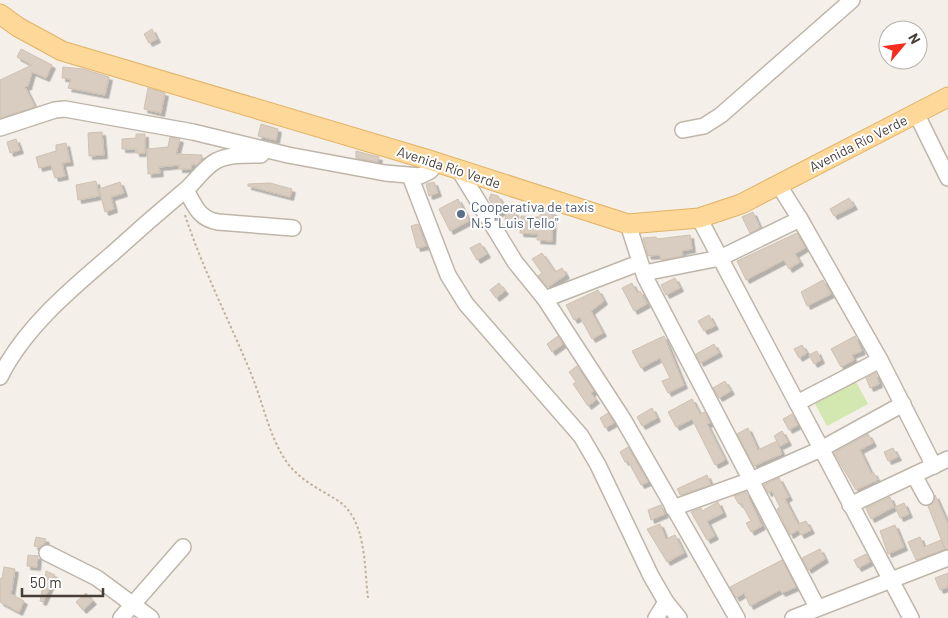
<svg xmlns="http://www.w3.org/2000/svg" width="948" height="618" font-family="Barlow,sans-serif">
<defs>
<filter id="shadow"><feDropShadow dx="3.5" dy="3.5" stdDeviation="0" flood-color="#0004"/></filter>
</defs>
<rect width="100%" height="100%" fill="#f4efe8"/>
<path fill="#d3e7b1" d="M854 378 868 404 827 426 813 400Z"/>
<g fill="#d8cdc0" stroke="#d0c1b1" filter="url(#shadow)">
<path d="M152 29 157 39 149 43 144 34Z"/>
<path d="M21 49 52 65 46 78 32 72 28 86 25 87 35 107 0 118V80L32 65 17 57Z"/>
<path d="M63 67 83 69 109 77 105 95 68 88 71 79 62 78Z"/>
<path d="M148 88 165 93 161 113 144 109Z"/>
<path d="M261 124 278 129 276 140 258 136Z"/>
<path d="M102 132 104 155 89 156 88 133Z"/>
<path d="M136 134H145V153H136V149H122V139L136 138Z"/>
<path d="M170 137 180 139 176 154 202 155 201 160 197 165 192 164 191 169H179V165L159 167 160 173 148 174 147 149 168 147Z"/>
<path d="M16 139 20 150 10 153 7 142Z"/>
<path d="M66 143 70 162 62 163 65 176 55 178 51 165 39 168 36 157 56 151V145Z"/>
<path d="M356 151 379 157 378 162 356 158Z"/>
<path d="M96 181 99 196 78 200 76 185Z"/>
<path d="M120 182 124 193 111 197 114 209 105 212 99 189Z"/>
<path d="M434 182 438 193 429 196 426 184Z"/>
<path d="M270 183 292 189 290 197 248 186V184Z"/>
<path d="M491 194 498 196 506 209 498 214 489 199Z"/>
<path d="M849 198 854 206 834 216 830 209Z"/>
<path d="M458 199 469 221 450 231 439 209Z"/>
<path d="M540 210 553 212 552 241 537 240 538 234 520 233 521 216 540 217Z"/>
<path d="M506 211 515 212V220H505Z"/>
<path d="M753 212 760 228 750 233 742 217Z"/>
<path d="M418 224 426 246 417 248 411 226Z"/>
<path d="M797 233 805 248 795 254 800 262 789 269 784 260 746 280 737 261Z"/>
<path d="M690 235 692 249 682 251 683 256 661 260 660 255 648 256 643 238 656 237 657 239Z"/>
<path d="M480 243 487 254 477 260 470 248Z"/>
<path d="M542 253 555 272 562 268 566 275 548 287 538 276 542 273 532 259Z"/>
<path d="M675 278 680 288 666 295 661 285Z"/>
<path d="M823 280 831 294 807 306 801 292Z"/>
<path d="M499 283 505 291 496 298 490 290Z"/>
<path d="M632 283 637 293 640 291 647 304 634 311 622 288Z"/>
<path d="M598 290 604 301 591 311 603 333 592 339 580 317 574 320 566 305Z"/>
<path d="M709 315 715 326 704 331 698 321Z"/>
<path d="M558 336 563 344 552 352 547 344Z"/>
<path d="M664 336 684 385 668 393 662 381 670 378 660 358 641 368 632 351Z"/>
<path d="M855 336 862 351 852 355 854 360 841 367 831 349Z"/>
<path d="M714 344 719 353 700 363 696 354Z"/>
<path d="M802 345 807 353 799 358 794 349Z"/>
<path d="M817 351 821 360 814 364 809 355Z"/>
<path d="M577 366 594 391 591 393 596 400 588 406 573 384 576 382 569 372Z"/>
<path d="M876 373 879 384 870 388 866 378Z"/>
<path d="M725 381 731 391 719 398 713 388Z"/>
<path d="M692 399 700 414 705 412 710 423 707 424 725 460 715 465 692 419 676 427 668 412Z"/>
<path d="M652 408 657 418 642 426 637 417Z"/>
<path d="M608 413 614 423 605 428 600 418Z"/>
<path d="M792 414 798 425 789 430 783 419Z"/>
<path d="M748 428 758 450 777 441 782 454 754 466 737 434Z"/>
<path d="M782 431 788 442 780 446 774 436Z"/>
<path d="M868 434 873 443 860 450 871 473 873 472 878 480 856 490 834 453Z"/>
<path d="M628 447 648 482 641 485 628 461 625 462 620 452Z"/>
<path d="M893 448 898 457 888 461 884 452Z"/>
<path d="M707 475 711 485 680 495 677 489Z"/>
<path d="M779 478 789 497 785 499 798 524 806 521 811 530 801 535 798 530 790 535 777 509 780 507 772 491 768 493 764 485Z"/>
<path d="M746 492 762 526 751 532 746 523 751 521 741 503 739 504 734 496Z"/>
<path d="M935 495 948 524V549H945L928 506 934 502Z"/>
<path d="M890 497 894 507 871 519 866 508Z"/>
<path d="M718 502 723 513 707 521 715 536 707 540 691 512 701 508 702 511Z"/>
<path d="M904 503 909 514 900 518 895 507Z"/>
<path d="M661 505 665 514 651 520 648 510Z"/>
<path d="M660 524 666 539 675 535 684 553 667 562 647 529Z"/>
<path d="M895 525 904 547 888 554 880 531Z"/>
<path d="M36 537 46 539 44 544 40 547 34 546Z"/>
<path d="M920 537 924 547 941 540 945 549 916 560 908 542Z"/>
<path d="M820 549 825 559 808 570 802 558Z"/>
<path d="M866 554 870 562 858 568 854 560Z"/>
<path d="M28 555 38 556 37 567 27 566Z"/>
<path d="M782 560 796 587 782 593 780 590 750 606 744 593 736 598 730 587Z"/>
<path d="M4 567 15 569 11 594 24 601 19 612 0 602V578L2 579Z"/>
<path d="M46 571 55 575 43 602 40 601Z"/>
<path d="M948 573V587L940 590 935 578Z"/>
<path d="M86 593 93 601 83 610 76 602Z"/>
</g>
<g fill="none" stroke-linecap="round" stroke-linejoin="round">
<g stroke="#bfb6aa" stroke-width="18">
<g id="minor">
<path d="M916 113 948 178"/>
<path d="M0 128 55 110 65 109 193 132 288 155 385 173 420 176 430 171 438 162"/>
<path d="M683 130 704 126 721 115 852 0"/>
<path d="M459 170 515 262 545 299 623 419 737 618"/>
<path d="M410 176 448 275 466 304 581 436 598 465 651 576 666 602 679 618"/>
<path d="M778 184 800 219"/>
<path d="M186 190C195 206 199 219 218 222L293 228"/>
<path d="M699 218 911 618"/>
<path d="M628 224 645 277 817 607"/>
<path d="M644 273 720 258 800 219 880 360 934 466"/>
<path d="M545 299 639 263"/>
<path d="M0 377C24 328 71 289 112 254 135 233 159 212 183 192 195 183 203 168 216 161 229 154 247 155 261 155"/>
<path d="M797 403 880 360"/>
<path d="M914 475 926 497"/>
<path d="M850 505 948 459"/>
<path d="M673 508 751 480 821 449 903 404"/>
<path d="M47 553 97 578 151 618"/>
<path d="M121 618 183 547"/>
<path d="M656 618 666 602"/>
<path d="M793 618 948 558"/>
</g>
</g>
<g stroke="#e2b367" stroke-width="21">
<path id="major" d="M0 14 18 27 62 51 426 159 628 224 699 218 741 204 948 97"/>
</g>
<path stroke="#c1b19c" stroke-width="2" stroke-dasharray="2.5 2.5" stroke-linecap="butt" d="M185 215C203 270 230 322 252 376 263 403 269 436 286 461 298 479 319 489 337 500 367 519 364 567 368 598"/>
<use href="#minor" stroke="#fff" stroke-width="15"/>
<use href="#major" stroke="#fdd898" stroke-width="19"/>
</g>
<circle fill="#5c6f8a" stroke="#fff" stroke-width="2" cx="461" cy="214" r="5"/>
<g text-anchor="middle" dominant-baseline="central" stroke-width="4" stroke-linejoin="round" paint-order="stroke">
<g font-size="14" fill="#473f37" stroke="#fff">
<text transform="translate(858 143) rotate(-27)">Avenida Río Verde</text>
<text transform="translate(449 167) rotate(18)">Avenida Río Verde</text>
</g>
<g font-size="14" fill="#4e5e75" stroke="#fff" text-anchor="start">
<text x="471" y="206">Cooperativa de taxis<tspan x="471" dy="16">N.5 "Luis Tello"</tspan></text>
</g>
</g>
<g transform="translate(903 45) rotate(61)"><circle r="24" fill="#ffffff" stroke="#b5b2af"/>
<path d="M0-4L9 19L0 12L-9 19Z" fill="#f72c1c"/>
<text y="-8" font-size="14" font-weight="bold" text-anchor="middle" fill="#473f37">N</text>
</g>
<path d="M22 588v8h81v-8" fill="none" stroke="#473f37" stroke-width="2.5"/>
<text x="30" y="588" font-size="15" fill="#473f37" stroke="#ffffff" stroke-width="4" paint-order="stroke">50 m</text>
</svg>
